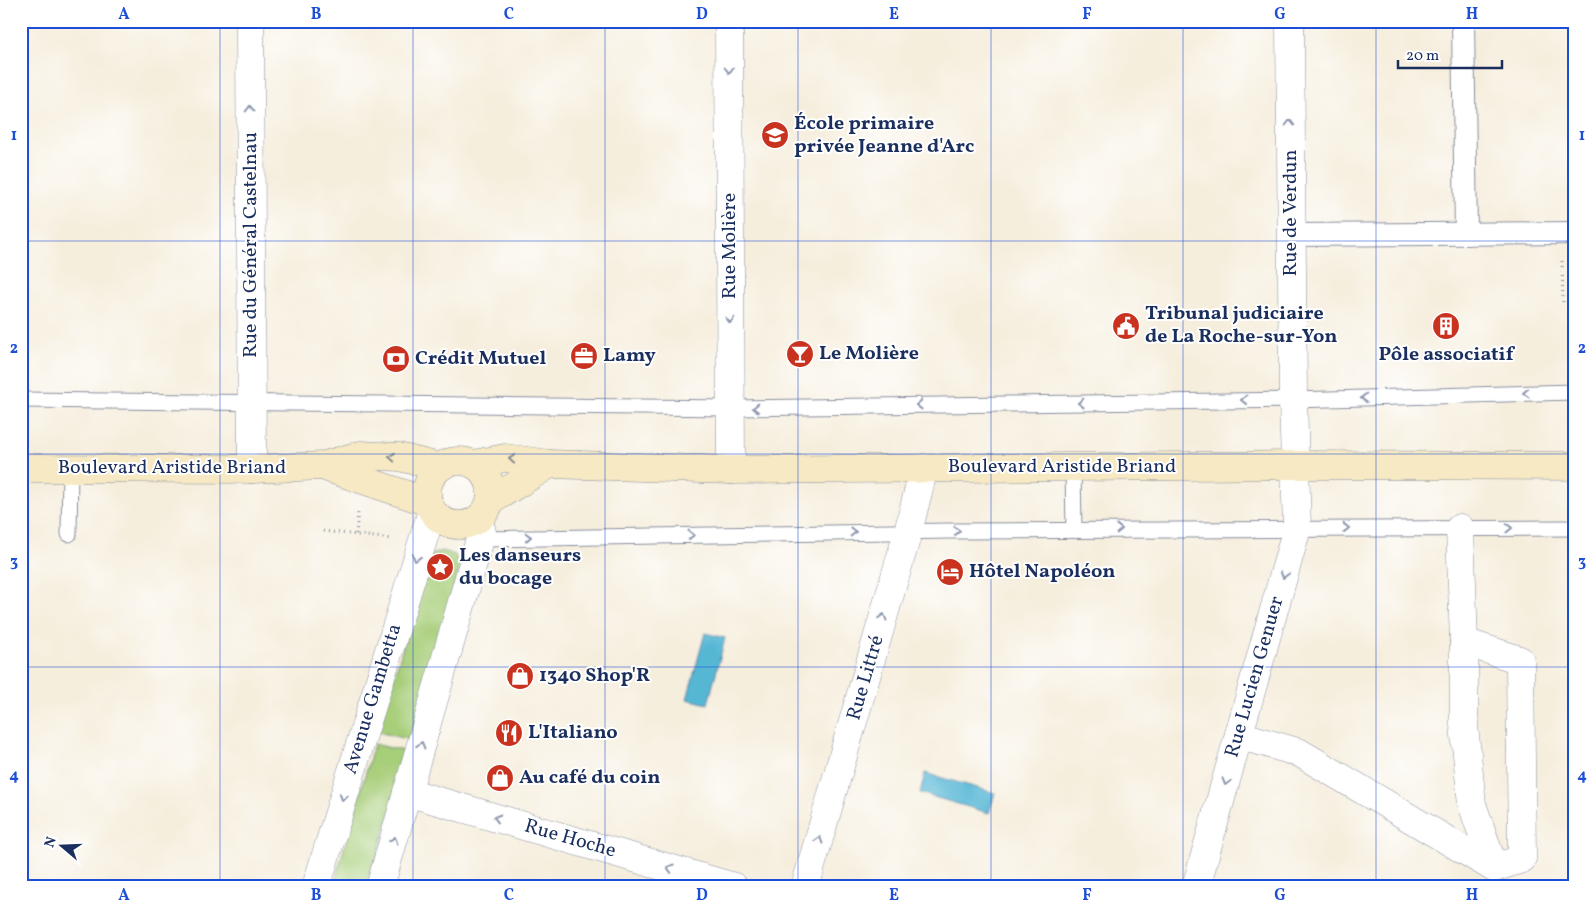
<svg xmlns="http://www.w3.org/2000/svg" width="1596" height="908" font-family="Vollkorn,serif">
<rect width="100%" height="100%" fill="#fff"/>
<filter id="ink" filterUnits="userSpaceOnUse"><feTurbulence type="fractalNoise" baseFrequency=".02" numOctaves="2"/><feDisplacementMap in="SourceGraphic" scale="10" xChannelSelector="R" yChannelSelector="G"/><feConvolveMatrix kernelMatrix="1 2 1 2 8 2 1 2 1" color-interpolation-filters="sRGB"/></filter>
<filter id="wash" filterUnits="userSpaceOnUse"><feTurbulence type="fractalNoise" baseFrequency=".0096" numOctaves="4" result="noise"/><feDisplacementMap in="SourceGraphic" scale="20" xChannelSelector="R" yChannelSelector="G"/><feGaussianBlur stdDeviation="1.12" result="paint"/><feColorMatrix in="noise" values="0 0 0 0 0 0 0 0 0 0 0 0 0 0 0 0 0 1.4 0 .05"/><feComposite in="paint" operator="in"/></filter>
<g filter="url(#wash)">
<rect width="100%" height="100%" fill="#f6eedd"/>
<g fill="#a7ce79" stroke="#617e6c">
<path d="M443 551 455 555 460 567 410 740 378 732 430 555Z"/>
<path d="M374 744 408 752 368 887H333Z"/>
</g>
<g fill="#57b7d5" stroke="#39739a">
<path d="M705 633 725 638 708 704 687 699Z"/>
<path d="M925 773 995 793 989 813 920 793Z"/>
</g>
</g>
<g filter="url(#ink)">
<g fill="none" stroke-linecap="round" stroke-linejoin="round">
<g stroke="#888e9e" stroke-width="17">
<g id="service">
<path d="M21 400 731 408 1293 400 1575 392"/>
<path d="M1073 467 1074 530"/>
<path d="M69 534 70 469"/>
<path d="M480 539 949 531 1575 528"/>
</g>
</g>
<g stroke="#888e9e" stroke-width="24">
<g id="pedestrian">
<path d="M1463 21 1466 234"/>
<path d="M1291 235 1575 233"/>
</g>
</g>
<g stroke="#888e9e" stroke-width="29">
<g id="minor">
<path d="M250 21 252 469"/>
<path d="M729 21 731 470"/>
<path d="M1464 642V725L1472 804 1494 868"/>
<path d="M1239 735 1300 753 1494 868 1522 859 1520 660 1464 642 1460 528"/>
<path d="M407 792 734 887"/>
<path d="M805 887 908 532 924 468"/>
<path d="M1196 887 1297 528 1293 400 1290 21"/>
</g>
</g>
<g stroke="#888e9e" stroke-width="29">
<g id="tertiary">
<path d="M316 887 432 511"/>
<path d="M380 887 480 539 482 532 478 519"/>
</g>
</g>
<g stroke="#888e9e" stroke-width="29">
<g id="secondary">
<circle cx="459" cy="493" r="32"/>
<path d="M474 464 505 458 550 464 731 470 1295 465 1575 466"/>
<path d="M322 466 428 502"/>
<path d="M21 468 252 469 322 466 360 455 399 457 440 467"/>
<path d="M490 501 550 464"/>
</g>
</g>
<g stroke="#888e9e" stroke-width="3" stroke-dasharray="1 4" stroke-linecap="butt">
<path d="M1562 261 1563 303"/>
<path d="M323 531 392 539"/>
<path d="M356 534 358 512"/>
</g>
<use href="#service" stroke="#fff" stroke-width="15"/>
<use href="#pedestrian" stroke="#fff" stroke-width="22"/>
<use href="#minor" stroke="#fff" stroke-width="28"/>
<use href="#tertiary" stroke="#fff" stroke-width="28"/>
<use href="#secondary" stroke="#f6e9c3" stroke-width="28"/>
</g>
<defs><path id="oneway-chevron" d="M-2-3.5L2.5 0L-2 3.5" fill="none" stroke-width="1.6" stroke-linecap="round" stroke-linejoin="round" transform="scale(1.25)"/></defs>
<g stroke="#8d97ae">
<use href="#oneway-chevron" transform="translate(729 70) rotate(90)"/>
<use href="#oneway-chevron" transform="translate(250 109) rotate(-90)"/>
<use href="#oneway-chevron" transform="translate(1290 123) rotate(-90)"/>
<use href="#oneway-chevron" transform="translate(730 320) rotate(90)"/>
<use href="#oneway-chevron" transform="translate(1526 393) rotate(178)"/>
<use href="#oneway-chevron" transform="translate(1364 398) rotate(178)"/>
<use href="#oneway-chevron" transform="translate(1244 400) rotate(179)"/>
<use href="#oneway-chevron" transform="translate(1081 403) rotate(179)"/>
<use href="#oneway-chevron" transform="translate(919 405) rotate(179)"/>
<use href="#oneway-chevron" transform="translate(756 408) rotate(179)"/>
<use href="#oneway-chevron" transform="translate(1346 528)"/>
<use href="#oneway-chevron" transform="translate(1509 528)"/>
<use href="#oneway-chevron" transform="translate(1119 529) rotate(-1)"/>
<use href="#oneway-chevron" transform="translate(957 531) rotate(-1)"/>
<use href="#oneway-chevron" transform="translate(853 532) rotate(-1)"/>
<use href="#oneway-chevron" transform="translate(691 535) rotate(-1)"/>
<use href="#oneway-chevron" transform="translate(528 537) rotate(-3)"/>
<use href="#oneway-chevron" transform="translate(416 558) rotate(107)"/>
<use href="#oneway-chevron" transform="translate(1284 575) rotate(106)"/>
<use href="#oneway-chevron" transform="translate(883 617) rotate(-74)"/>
<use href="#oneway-chevron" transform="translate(421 745) rotate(-74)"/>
<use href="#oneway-chevron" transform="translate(1226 782) rotate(106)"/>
<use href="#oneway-chevron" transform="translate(343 797) rotate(107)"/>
<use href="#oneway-chevron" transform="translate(497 818) rotate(-164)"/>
<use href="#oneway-chevron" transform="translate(394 840) rotate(-74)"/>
<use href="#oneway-chevron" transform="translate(819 840) rotate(-74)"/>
<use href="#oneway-chevron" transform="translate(670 868) rotate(-164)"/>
</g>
<g stroke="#888c90">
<use href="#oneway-chevron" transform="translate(392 457) rotate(-176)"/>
<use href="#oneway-chevron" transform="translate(512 459) rotate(-175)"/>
</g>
</g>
<path fill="none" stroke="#1d4ed8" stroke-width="1" stroke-opacity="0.55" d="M220 21V887M413 21V887M605 21V887M798 21V887M991 21V887M1183 21V887M1376 21V887M21 241H1575M21 454H1575M21 667H1575"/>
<defs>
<g id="school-disc" transform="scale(1.4375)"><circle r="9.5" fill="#c8321e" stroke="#fff"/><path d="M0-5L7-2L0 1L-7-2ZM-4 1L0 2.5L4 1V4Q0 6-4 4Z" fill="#fff"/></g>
<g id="civic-disc" transform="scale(1.4375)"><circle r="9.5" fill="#c8321e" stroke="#fff"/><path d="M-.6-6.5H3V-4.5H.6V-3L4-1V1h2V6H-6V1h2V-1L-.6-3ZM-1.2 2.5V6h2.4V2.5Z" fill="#fff"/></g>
<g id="building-disc" transform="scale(1.4375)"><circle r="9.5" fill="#c8321e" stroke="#fff"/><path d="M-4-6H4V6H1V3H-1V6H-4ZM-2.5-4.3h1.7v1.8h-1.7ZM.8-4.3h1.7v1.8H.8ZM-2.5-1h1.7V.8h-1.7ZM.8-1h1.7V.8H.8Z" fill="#fff"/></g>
<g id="bar-disc" transform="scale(1.4375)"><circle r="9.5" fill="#c8321e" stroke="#fff"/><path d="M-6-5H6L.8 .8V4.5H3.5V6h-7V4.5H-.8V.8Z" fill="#fff"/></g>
<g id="office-disc" transform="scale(1.4375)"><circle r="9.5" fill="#c8321e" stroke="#fff"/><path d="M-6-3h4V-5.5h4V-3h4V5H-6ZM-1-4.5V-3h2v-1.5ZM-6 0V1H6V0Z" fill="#fff"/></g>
<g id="bank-disc" transform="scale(1.4375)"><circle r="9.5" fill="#c8321e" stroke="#fff"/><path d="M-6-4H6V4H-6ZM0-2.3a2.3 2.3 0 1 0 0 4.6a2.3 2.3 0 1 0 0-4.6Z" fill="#fff"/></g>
<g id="sight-disc" transform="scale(1.4375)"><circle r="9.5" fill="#c8321e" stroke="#fff"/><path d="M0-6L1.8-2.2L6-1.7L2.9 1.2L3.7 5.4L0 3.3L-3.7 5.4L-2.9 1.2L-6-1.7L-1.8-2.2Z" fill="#fff"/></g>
<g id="hotel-disc" transform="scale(1.4375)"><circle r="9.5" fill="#c8321e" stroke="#fff"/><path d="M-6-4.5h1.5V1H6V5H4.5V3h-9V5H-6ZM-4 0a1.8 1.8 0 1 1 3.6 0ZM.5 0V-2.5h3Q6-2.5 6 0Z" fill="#fff"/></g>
<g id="shop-disc" transform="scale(1.4375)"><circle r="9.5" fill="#c8321e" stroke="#fff"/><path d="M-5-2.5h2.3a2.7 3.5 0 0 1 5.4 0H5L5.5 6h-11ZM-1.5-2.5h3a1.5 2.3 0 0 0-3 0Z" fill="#fff"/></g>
<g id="restaurant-disc" transform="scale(1.4375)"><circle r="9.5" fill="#c8321e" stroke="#fff"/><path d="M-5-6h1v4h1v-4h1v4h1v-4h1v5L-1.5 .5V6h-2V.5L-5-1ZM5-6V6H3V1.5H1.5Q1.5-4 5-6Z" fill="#fff"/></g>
</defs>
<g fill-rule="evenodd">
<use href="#school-disc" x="775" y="135"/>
<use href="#civic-disc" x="1126" y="326"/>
<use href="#building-disc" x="1446" y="326"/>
<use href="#bar-disc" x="800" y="354"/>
<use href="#office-disc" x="584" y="356"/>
<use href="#bank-disc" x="396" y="359"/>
<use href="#sight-disc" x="440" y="567"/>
<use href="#hotel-disc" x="950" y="572"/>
<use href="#shop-disc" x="520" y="676"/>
<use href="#restaurant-disc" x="509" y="733"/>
<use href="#shop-disc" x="500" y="778"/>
</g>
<g text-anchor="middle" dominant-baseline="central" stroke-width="4" stroke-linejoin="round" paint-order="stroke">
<g font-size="20" font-weight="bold" fill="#1b2f5e" stroke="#fff" text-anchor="start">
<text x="794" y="124">École primaire<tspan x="794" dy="23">privée Jeanne d'Arc</tspan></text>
<text x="1145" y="314">Tribunal judiciaire<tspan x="1145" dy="23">de La Roche-sur-Yon</tspan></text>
<text x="819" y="354">Le Molière</text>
<text x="1446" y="355" text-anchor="middle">Pôle associatif</text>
<text x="603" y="356">Lamy</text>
<text x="415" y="359">Crédit Mutuel</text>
<text x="459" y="556">Les danseurs<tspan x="459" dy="23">du bocage</tspan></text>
<text x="969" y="572">Hôtel Napoléon</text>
<text x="539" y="676">1340 Shop'R</text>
<text x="528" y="733">L'Italiano</text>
<text x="519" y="778">Au café du coin</text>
</g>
<g font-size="20" fill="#1b2f5e" stroke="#fff">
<text transform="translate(1291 213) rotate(-90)">Rue de Verdun</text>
<text transform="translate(251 245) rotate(-90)">Rue du Général Castelnau</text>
<text transform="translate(730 246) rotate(-90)">Rue Molière</text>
<text x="1062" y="467">Boulevard Aristide Briand</text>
<text x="172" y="468">Boulevard Aristide Briand</text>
<text transform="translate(1255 677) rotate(-74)">Rue Lucien Genuer</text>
<text transform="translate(866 678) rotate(-74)">Rue Littré</text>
<text transform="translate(373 699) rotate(-73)">Avenue Gambetta</text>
<text transform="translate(570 839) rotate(16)">Rue Hoche</text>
</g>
</g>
<rect width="1596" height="908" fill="none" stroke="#fff" stroke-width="55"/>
<g transform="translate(62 846) rotate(289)" stroke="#ffffff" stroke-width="4" paint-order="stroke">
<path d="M0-4L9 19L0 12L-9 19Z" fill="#1b2f5e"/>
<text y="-8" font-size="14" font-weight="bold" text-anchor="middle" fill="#1b2f5e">N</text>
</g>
<path d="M1398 60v8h104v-8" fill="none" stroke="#1b2f5e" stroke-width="2.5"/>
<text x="1406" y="60" font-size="15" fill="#1b2f5e" stroke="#ffffff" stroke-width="4" paint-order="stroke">20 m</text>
<rect x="28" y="28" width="1540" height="852" fill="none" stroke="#1d4ed8" stroke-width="2"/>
<g font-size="16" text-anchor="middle" font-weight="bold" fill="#1d4ed8">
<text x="124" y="19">A</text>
<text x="316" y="19">B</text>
<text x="509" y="19">C</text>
<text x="702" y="19">D</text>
<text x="894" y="19">E</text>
<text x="1087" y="19">F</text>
<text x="1280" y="19">G</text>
<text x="1472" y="19">H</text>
<text x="14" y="140">1</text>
<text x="1582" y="140">1</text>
<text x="14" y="353">2</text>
<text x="1582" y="353">2</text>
<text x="14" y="566">3</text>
<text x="1582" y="566">3</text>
<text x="14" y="780">4</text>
<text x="1582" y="780">4</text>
<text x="124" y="900">A</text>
<text x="316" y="900">B</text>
<text x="509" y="900">C</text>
<text x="702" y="900">D</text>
<text x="894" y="900">E</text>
<text x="1087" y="900">F</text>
<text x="1280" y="900">G</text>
<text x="1472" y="900">H</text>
</g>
</svg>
